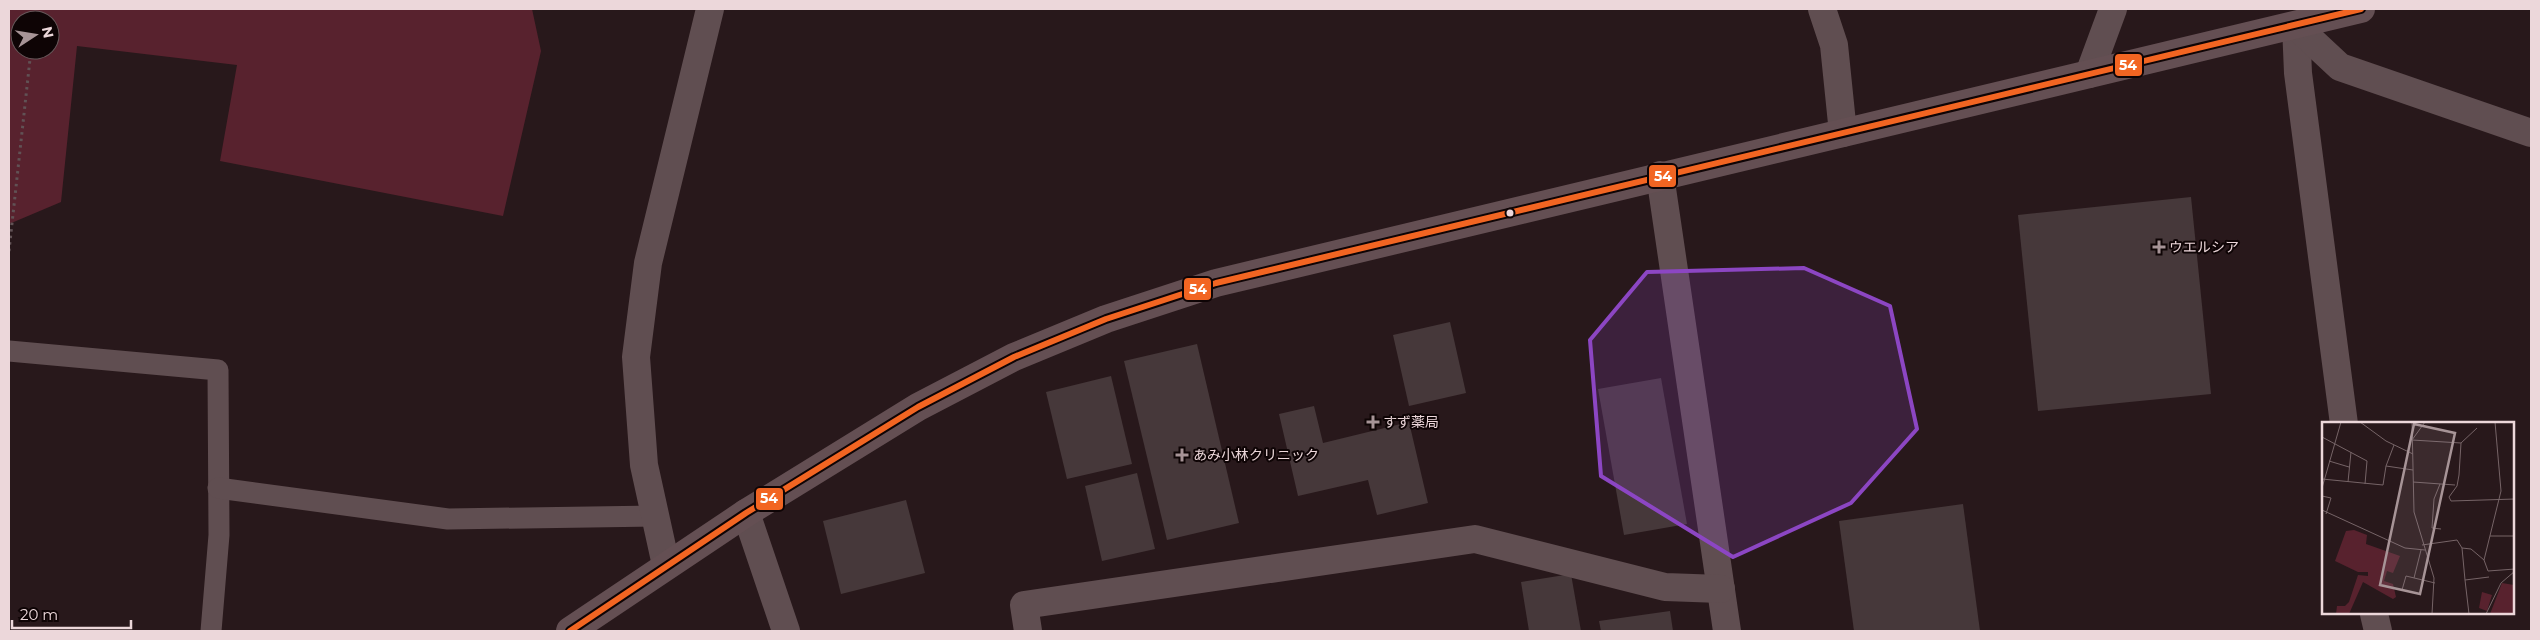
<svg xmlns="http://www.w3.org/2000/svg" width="2540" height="640" font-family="Montserrat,'Noto Sans JP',sans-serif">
<rect width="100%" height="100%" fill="#28181b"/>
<path fill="#58222e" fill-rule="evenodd" d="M9 9H532L541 51 503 216 220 161 237 65 77 46 61 202 9 224ZM20 20H50V50H20Z"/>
<g fill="#46383a">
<path d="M2191 197 2211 394 2038 411 2018 215Z"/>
<path d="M1450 322 1466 393 1409 406 1393 335Z"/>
<path d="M1197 344 1239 523 1167 540 1124 361Z"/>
<path d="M1111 376 1132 464 1067 479 1046 392Z"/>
<path d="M1661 378 1687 524 1624 535 1598 389Z"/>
<path d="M1314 406 1323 443 1409 422 1428 503 1377 515 1368 480 1298 496 1279 414Z"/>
<path d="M1137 473 1155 549 1102 561 1085 486Z"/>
<path d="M906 500 925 573 841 594 823 521Z"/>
<path d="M1963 504 1980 631H1854L1839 521Z"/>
<path d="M1571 574 1581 631H1529L1521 582Z"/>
<path d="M1670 611 1673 631H1601L1599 621Z"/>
</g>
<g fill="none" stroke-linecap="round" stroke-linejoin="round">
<g stroke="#615255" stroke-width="3" stroke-dasharray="2.5 4" stroke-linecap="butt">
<path d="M34 20 35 9"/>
<path d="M9 251 31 50"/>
</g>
<g stroke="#604e51" stroke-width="21">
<path d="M9 351 218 370 219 535 211 631"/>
<path d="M218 488 448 519 656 516"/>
</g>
<g stroke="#604e51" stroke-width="28">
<path d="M1822 9 1834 45 1843 133"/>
<path d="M2296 26 2298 73 2344 424"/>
<path d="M2296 26 2340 67 2531 133"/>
<path d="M2089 74 2113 9"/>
<path d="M1660 175 1727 631"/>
<path d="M746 513 786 631"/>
<path d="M666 565 644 465 636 357 648 263 710 9"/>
<path d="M2374 614 2378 631"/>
<path d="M1028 631 1024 605 1475 539 1665 587 1721 589"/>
</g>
<path stroke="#644f53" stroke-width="28" d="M570 631 746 513 918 407 1014 357 1106 319 1216 283 2361 9"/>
<g stroke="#0e0405" stroke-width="10">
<path id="bus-1" d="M570 631 746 513 918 407 1014 357 1106 319 1216 283 2361 9"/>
</g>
<use href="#bus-1" stroke="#f26522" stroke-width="6"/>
</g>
<path fill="#8c46c3" fill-opacity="0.2" stroke="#8c46c3" stroke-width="4" stroke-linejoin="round" d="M1804 268 1890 306 1917 429 1851 503 1733 557 1601 476 1590 340 1647 272Z"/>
<circle fill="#ecd7da" stroke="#0e0405" stroke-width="2" cx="1510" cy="213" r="4.5"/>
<g fill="#a79497" stroke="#0e0405" stroke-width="2">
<path d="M2156.5 239.5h5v5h5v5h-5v5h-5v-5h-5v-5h5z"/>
<path d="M1370.5 414.5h5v5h5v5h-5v5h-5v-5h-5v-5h5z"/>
<path d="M1179.5 447.5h5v5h5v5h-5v5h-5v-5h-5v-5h5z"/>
</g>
<g text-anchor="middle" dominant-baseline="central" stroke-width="4" stroke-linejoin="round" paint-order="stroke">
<g font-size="14" fill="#ecd7da" stroke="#0e0405" text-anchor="start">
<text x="2169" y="247">ウエルシア</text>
<text x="1383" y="422">すず薬局</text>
<text x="1193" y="455">あみ小林クリニック</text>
</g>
</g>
<g transform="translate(2322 422)">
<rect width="192" height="192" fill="#28181b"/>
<path d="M32 108 45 113 44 122 78 134 71 151 65 149 62 159 71 162 74 175 71 177 41 160 27 192H14L15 184H23L27 180 36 153 46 154V150H36L13 139 24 109ZM180 161 192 163 191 192H168ZM160 170 170 173 165 189 157 186Z" fill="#58222e"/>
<path fill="none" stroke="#766467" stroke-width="1" d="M38 0 64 19 91 32M90 0 92 90 112 156 110 192M173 0 179 69 162 138 166 149 193 147M0 15 45 39 43 62M90 18 139 21 137 53 135 64 127 75 129 79 193 77M90 18 103 0M139 21 155 6M7 39 27 45M64 44 91 48M0 57 61 63 64 44 72 23M26 60 29 30M91 60 133 63M118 62 112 77 110 106 119 107M0 66 19 0M0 74 9 76 4 92M0 88 83 126 103 128M168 114H193M100 123 135 118 140 126 143 158 167 155M140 126 149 127 162 138M92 156 99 128M143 158 147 192M80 168 84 154 113 161M164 192 179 161 193 149"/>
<path fill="#a79497" fill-opacity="0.15" stroke="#a79497" stroke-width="2.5" d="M92 2 133 11 98 172 58 163Z"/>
<rect width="192" height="192" fill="none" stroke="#ecd7da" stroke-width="2.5"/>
</g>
<g stroke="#0e0405" stroke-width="2">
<rect x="2114" y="53" width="29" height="24" rx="5" fill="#f26522"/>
<rect x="1648" y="164" width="29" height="24" rx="5" fill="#f26522"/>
<rect x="1183" y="277" width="29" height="24" rx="5" fill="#f26522"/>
<rect x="755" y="487" width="29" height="24" rx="5" fill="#f26522"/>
</g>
<g font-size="14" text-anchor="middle" font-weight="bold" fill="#fff">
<text x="2128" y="70">54</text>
<text x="1663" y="181">54</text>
<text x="1198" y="294">54</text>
<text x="769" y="503">54</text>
</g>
<rect width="2540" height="640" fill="none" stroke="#ecd7da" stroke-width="20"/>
<g transform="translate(35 35) rotate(78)"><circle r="24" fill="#0e0405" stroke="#67585a"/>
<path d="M0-4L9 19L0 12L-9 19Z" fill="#a79497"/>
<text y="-8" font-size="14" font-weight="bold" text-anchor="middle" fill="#ecd7da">N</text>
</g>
<path d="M12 620v8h119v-8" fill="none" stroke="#ecd7da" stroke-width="2.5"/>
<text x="20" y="620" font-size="15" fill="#ecd7da" stroke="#0e0405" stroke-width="4" paint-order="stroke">20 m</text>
</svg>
